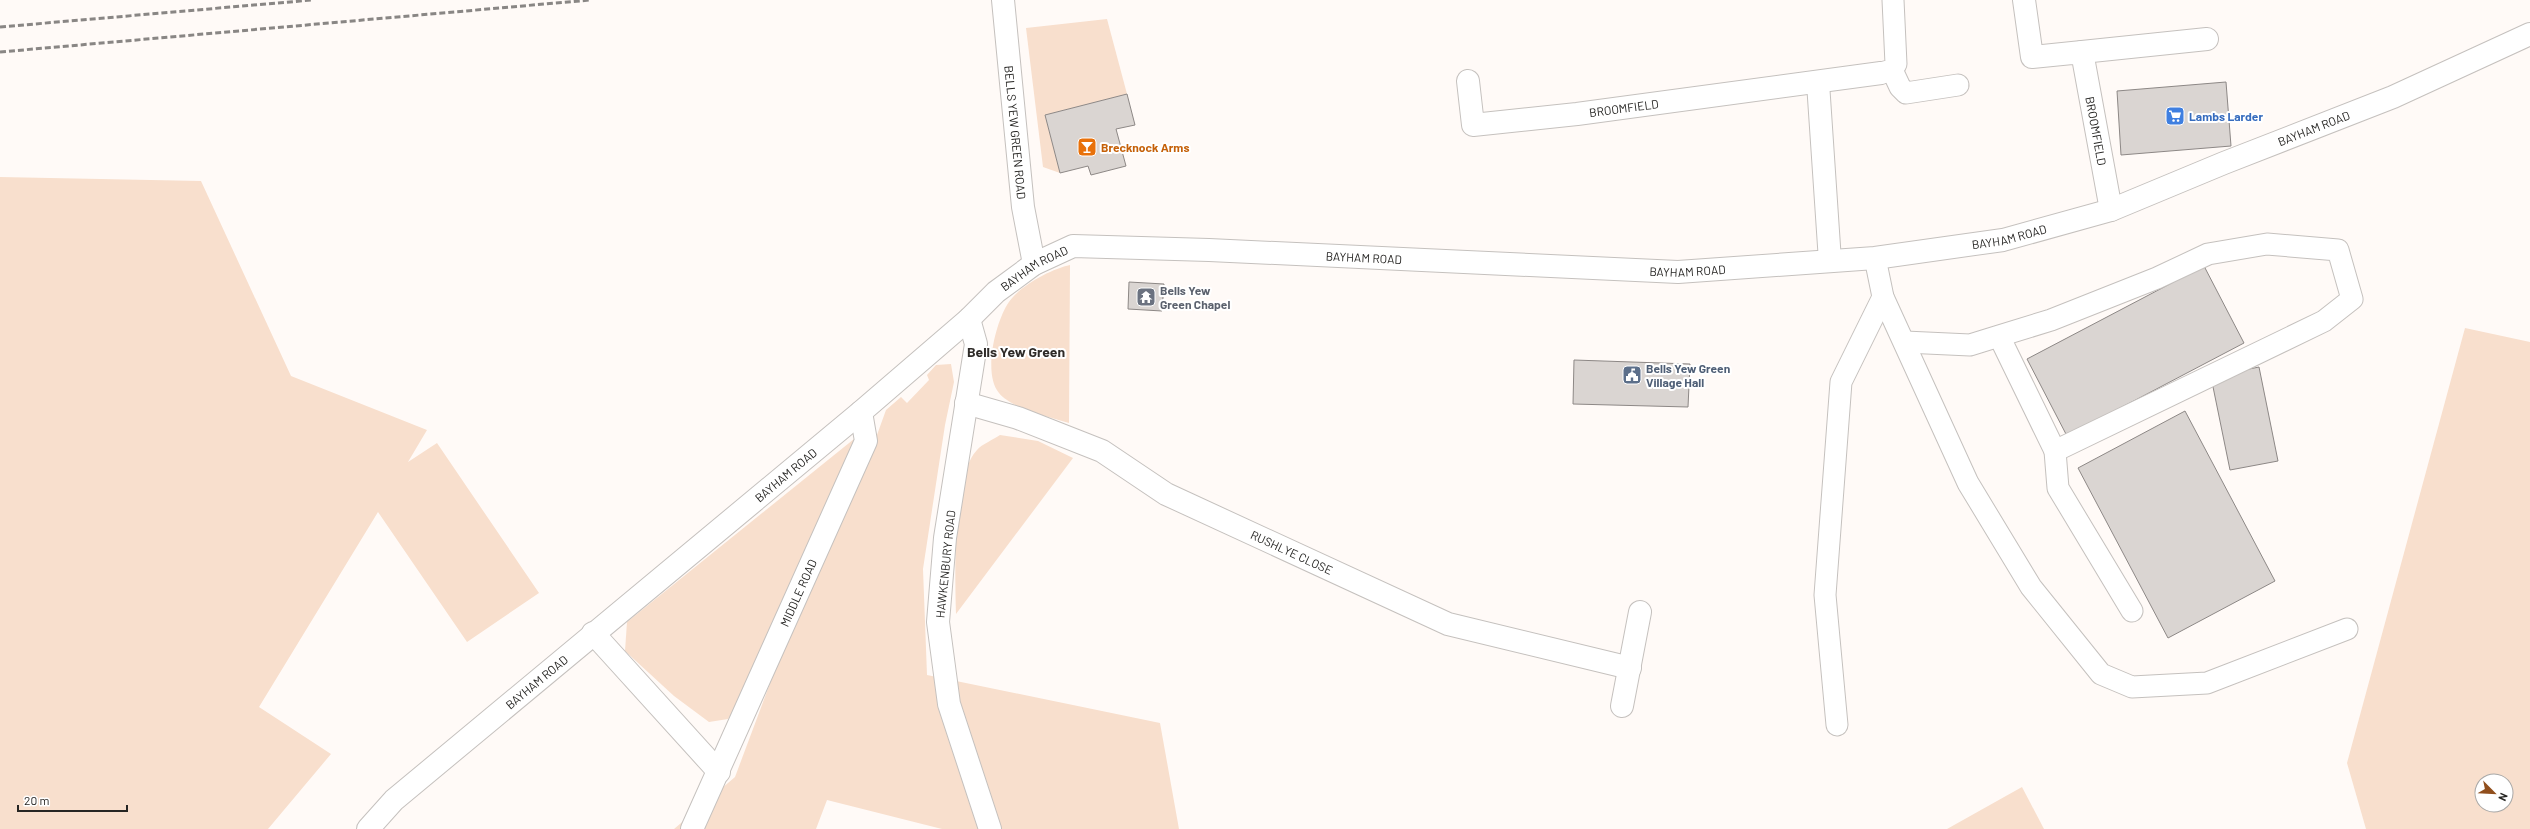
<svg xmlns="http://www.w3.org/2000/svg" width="2530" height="829" font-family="Barlow,sans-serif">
<rect width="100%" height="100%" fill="#fffaf7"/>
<g fill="#f8dfcd" fill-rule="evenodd">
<path d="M1107 19 1127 94 1045 115 1060 173 1043 167 1026 28Z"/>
<path d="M0 177 201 181 291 376 427 430 408 462 437 443 539 593 467 642 378 512 259 707 331 754 268 829H0Z"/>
<path d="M1070 265 1069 423C1051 417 1012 409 999 393 983 374 995 325 1007 305 1017 287 1051 269 1070 265Z"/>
<path d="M2465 328 2530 342V829H2366L2347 763ZM2482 781H2506V805H2482Z"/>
<path d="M951 364 954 382 945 425 923 569 927 675 1160 723 1179 829H942L827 800 816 829H674L735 777 784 646 873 446 886 410 901 397 907 403 929 380 927 375 936 365Z"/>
<path d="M1000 435 1038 441 1073 458 956 614C955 577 952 476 977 450 982 444 993 440 1000 435Z"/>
<path d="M854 439 856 446 739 702 728 719 709 722 674 696 625 651 627 622Z"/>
<path d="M2022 787 2044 829H1947Z"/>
</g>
<g fill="#dad5d2" stroke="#8d8886">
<path d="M2226 82 2231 146 2121 155 2117 91Z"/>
<path d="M1127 94 1135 125 1116 129 1126 166 1091 175 1088 166 1060 173 1045 115Z"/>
<path d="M2204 266 2244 343 2067 436 2027 359Z"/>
<path d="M1129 282 1164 284 1162 311 1128 309Z"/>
<path d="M1574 360 1690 364 1688 407 1573 404Z"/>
<path d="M2259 367 2278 461 2230 470 2211 377Z"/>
<path d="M2185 411 2275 581 2168 638 2078 468Z"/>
</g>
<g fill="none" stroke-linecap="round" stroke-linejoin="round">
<g stroke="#c5c1be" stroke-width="23">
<g id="lane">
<path d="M1892 70 1900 87 1906 93 1958 85"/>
<path d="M1881 73 1892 70 1896 64 1893 0"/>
<path d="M1875 258 1883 297 1968 483 2031 587 2101 674 2132 687 2207 683 2347 629"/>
<path d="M1905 342 1970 345 1999 336 2051 320 2157 278 2208 254 2267 244 2338 250 2352 299 2324 321 2055 451 1999 336"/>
<path d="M2055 451 2058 488 2132 611"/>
<path d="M1837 725 1825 595 1841 382 1883 297"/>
</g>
</g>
<g stroke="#c5c1be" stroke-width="24">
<g id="street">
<path id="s1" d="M2024 0 2032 57 2082 52 2111 210"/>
<path d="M2082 52 2207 39"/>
<path id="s2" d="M1468 81 1473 125 1577 114 1881 73"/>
<path d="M1818 83 1830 261"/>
<path d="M969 319 976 344 945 538 938 622 949 704 990 829"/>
<path id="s3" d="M966 403 1018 418 1102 451 1166 494 1448 624 1630 668"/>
<path d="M593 633 719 772"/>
<path d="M1622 706 1640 612"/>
<path id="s4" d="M692 829 866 441 861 412"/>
</g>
</g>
<g stroke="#c5c1be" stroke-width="24">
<g id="secondary">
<path id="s5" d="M1003 0 1023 207 1034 264"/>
<path id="s6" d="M368 829 394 800 861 412 969 319 996 292 1034 264 1073 246 1209 250 1678 272 1875 258 2003 240 2111 210 2224 163 2393 97 2530 34"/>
</g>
</g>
<use href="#lane" stroke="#fff" stroke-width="21"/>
<use href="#street" stroke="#fff" stroke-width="22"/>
<use href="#secondary" stroke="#fff" stroke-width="22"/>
<g stroke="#898684" stroke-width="3" stroke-dasharray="6 3" stroke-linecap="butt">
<path d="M0 27 312 0"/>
<path d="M0 52 590 0"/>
</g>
</g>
<defs>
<g id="supermarket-square" transform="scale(1)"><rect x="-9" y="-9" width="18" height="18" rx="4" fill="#3f7fe0" stroke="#fff"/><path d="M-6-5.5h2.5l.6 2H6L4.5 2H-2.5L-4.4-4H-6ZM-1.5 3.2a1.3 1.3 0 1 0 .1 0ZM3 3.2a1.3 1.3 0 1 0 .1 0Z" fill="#fff"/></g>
<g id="bar-square" transform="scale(1)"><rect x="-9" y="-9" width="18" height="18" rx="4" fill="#e8710a" stroke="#fff"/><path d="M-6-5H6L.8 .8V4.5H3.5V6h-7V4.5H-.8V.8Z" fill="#fff"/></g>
<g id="temple-square" transform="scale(1)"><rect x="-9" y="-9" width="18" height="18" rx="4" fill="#6b7280" stroke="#fff"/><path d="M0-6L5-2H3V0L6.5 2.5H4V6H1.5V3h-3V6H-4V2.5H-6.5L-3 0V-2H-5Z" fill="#fff"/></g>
<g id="civic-square" transform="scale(1)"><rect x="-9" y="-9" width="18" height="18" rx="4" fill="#5c6f8a" stroke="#fff"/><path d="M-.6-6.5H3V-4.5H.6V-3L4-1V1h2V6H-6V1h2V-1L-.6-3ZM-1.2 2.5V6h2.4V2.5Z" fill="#fff"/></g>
</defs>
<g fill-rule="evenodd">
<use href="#supermarket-square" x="2175" y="116"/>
<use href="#bar-square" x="1087" y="147"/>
<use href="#temple-square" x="1146" y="297"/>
<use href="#civic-square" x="1632" y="375"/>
</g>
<g text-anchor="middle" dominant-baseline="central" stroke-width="4" stroke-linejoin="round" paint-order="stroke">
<g font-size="12" fill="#262523" stroke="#fff">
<text stroke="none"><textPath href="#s2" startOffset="196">BROOMFIELD</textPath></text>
<text stroke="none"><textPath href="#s6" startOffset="2180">BAYHAM ROAD</textPath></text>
<text stroke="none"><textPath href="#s1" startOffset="188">BROOMFIELD</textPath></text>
<text stroke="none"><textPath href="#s5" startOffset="133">BELLS YEW GREEN ROAD</textPath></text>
<text stroke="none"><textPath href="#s6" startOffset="1856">BAYHAM ROAD</textPath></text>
<text stroke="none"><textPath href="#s6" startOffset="1208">BAYHAM ROAD</textPath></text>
<text stroke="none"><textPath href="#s6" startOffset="872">BAYHAM ROAD</textPath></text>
<text stroke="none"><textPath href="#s6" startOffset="1532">BAYHAM ROAD</textPath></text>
<text stroke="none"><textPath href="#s6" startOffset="548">BAYHAM ROAD</textPath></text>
<text stroke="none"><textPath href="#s3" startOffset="360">RUSHLYE CLOSE</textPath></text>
<text transform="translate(945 564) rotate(-84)">HAWKENBURY ROAD</text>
<text stroke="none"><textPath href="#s4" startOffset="259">MIDDLE ROAD</textPath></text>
<text stroke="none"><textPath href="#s6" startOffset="224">BAYHAM ROAD</textPath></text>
</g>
<g font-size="12" font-weight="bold" fill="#366cbe" stroke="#fff" text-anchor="start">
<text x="2189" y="116">Lambs Larder</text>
</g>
<g font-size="12" font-weight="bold" fill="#c56008" stroke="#fff" text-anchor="start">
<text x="1101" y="147">Brecknock Arms</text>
</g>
<g font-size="12" font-weight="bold" fill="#5b616d" stroke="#fff" text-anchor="start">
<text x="1160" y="290">Bells Yew<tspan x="1160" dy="14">Green Chapel</tspan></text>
</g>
<g font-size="12" font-weight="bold" fill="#4e5e75" stroke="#fff" text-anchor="start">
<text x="1646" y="368">Bells Yew Green<tspan x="1646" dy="14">Village Hall</tspan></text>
</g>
<g font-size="14" font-weight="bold" fill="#2e2b28" stroke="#fff">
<text x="1016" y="351">Bells Yew Green</text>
</g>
</g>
<g transform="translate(2494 793) rotate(114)"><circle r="19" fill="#ffffff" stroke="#a8a8a7"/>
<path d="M0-3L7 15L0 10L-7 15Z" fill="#914f1d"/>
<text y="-6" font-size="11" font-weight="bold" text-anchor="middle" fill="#262523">N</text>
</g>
<path d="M18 805v6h109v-6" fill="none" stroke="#262523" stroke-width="2"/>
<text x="24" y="805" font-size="12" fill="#262523" stroke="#ffffff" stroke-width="3" paint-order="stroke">20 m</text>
</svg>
